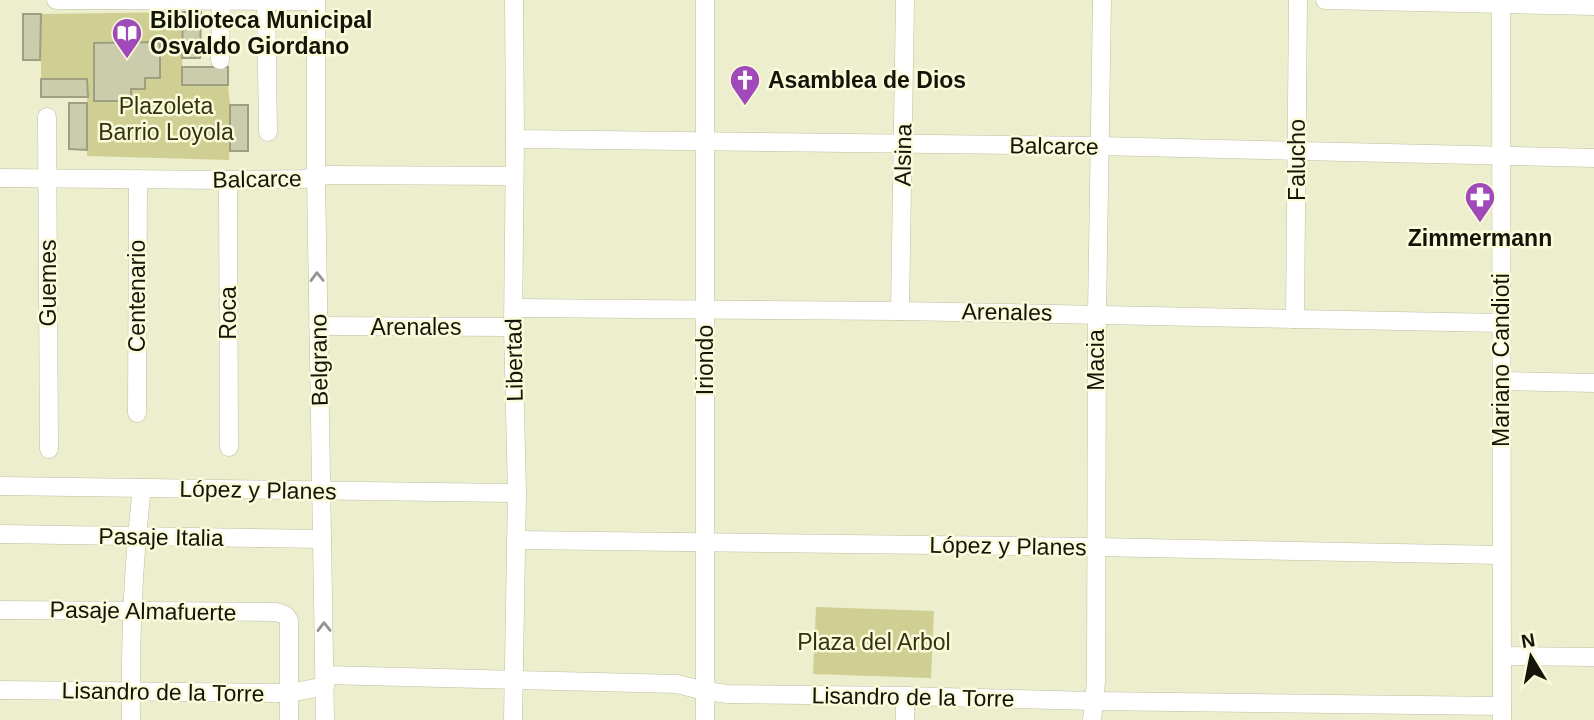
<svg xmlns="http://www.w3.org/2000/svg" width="1594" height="720" font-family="Helvetica,sans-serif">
<rect width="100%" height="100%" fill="#edeecd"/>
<g fill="#cfcf93">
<path d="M183 12 182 85H228L230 105 229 160 87 156V79H41V14Z"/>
<path d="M816 607 934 611 931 678 813 674Z"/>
</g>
<g fill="#cbccac" stroke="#9e9e80" stroke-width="2">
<path d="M183 12H201L200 58H182Z"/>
<path d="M23 14H41L40 60H23Z"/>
<path d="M160 42V78H145V89H131V101H94V43Z"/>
<rect x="182" y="67" width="46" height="18"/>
<path d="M41 79H87L88 97H41Z"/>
<path d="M69 103H87V150L69 149Z"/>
<rect x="230" y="105" width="18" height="46"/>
</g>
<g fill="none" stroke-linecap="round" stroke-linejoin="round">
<g stroke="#bfbfa0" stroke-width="19">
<g id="minor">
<path d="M56 0 316 1"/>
<path d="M316 0V177L325 720"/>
<path d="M705 0V720"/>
<path d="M1325 0 1594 6"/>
<path d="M1501 0 1502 720"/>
<path d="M266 1 268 132"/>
<path d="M220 60 221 0"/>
<path d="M47 117 49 449"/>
<path d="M515 139 1100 146 1594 158"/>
<path d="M0 178 228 180 303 179 328 175 513 176"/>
<path d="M228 180 229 447"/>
<path d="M514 308 900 311 1501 323"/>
<path d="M900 311 905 0"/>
<path d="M1295 319 1298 0"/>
<path d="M318 326 513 327"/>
<path d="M1502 381 1594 383"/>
<path d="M137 413 138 179"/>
<path d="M0 486 517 493"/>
<path d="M0 534 322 539"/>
<path d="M516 540 1096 547 1501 555"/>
<path d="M0 610 276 612 285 615 289 620V720"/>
<path d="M1502 656 1594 657"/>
<path d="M325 675 677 684 705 691 728 694 905 696 1093 701 1502 706"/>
<path d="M0 690 290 693 325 686"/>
<path d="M131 720C130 643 133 564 142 488"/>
<path d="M513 720 517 493 513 327 515 139 514 0"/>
<path d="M905 720V696"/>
<path d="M1092 720 1096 682 1097 314 1102 0"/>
</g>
</g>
<use href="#minor" stroke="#fff" stroke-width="18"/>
</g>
<defs><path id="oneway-chevron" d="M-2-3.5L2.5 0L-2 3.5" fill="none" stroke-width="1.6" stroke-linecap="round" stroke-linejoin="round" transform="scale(1.75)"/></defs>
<g stroke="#959590">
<use href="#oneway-chevron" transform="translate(317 277) rotate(-91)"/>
<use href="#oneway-chevron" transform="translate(324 627) rotate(-91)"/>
</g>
<defs>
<g id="library-pin" transform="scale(1.575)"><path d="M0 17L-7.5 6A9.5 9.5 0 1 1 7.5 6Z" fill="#9f4ab8" stroke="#fafbda"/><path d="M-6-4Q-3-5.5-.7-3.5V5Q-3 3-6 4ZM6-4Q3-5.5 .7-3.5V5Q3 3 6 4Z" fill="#fff"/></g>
<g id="church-pin" transform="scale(1.575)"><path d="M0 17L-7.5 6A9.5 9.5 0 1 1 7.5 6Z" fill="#9f4ab8" stroke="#fafbda"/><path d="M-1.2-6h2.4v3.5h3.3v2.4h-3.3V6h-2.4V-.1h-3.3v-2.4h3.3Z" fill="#fff"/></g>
<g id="pharmacy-pin" transform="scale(1.575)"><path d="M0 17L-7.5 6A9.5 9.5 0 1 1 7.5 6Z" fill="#9f4ab8" stroke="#fafbda"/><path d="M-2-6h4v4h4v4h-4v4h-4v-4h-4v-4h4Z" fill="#fff"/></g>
</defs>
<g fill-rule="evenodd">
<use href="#library-pin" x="127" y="33"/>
<use href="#church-pin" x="745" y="80"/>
<use href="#pharmacy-pin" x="1480" y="197"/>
</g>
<g text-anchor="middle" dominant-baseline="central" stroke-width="5" stroke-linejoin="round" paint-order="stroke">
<g font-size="23" font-weight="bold" fill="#141408" stroke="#fafbda" text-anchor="start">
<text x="150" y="20">Biblioteca Municipal<tspan x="150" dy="26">Osvaldo Giordano</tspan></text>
<text x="768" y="80">Asamblea de Dios</text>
<text x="1480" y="238" text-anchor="middle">Zimmermann</text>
</g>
<g font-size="23" fill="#34330e" stroke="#fafbda">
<text x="166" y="106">Plazoleta<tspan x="166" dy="26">Barrio Loyola</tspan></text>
<text x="874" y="642">Plaza del Arbol</text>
</g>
<g font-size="23" fill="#141408" stroke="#fafbda">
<text transform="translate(1054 146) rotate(1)">Balcarce</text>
<text transform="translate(903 155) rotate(-89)">Alsina</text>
<text transform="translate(1297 160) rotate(-90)">Falucho</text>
<text transform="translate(257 179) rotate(-1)">Balcarce</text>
<text transform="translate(48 283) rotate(-90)">Guemes</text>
<text transform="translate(137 296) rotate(-90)">Centenario</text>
<text transform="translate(1007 312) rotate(1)">Arenales</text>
<text transform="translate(228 313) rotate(-90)">Roca</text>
<text x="416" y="327">Arenales</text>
<text transform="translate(319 360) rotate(-91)">Belgrano</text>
<text transform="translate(514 360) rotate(-91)">Libertad</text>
<text transform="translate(705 360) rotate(-90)">Iriondo</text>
<text transform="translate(1096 360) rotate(-90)">Macia</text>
<text transform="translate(1501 360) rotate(-90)">Mariano Candioti</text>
<text transform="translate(258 490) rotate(1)">López y Planes</text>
<text transform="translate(161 537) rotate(1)">Pasaje Italia</text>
<text transform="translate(1008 546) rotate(1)">López y Planes</text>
<text transform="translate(143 611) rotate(1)">Pasaje Almafuerte</text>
<text transform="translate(163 692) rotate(1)">Lisandro de la Torre</text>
<text transform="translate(913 697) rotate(1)">Lisandro de la Torre</text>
</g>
</g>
<g transform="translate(1531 657) rotate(350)" stroke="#fafbda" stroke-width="5" paint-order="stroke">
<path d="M0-5L12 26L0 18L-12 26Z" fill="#141408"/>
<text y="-10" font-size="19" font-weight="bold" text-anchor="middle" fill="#141408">N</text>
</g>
</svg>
